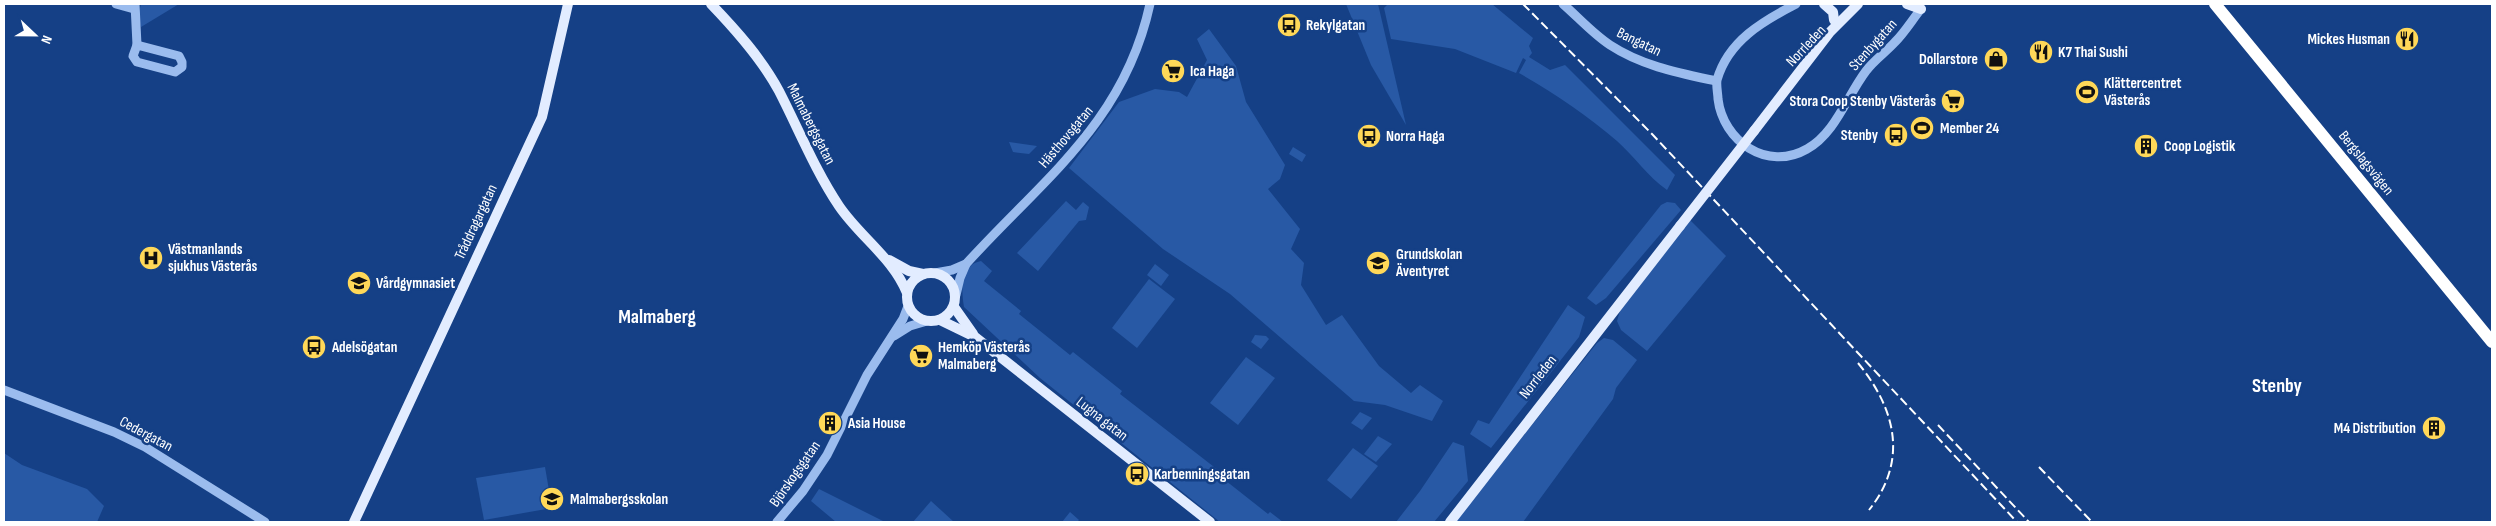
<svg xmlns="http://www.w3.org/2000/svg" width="2496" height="526" font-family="'Sofia Sans Condensed',sans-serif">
<rect width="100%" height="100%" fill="#154086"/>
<g fill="#2859a5">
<path d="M141 4H179L141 27 138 16Z"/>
<path d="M1346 4H1378L1406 125 1371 65Z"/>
<path d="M1388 4H1492L1533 38 1529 46 1532 53 1529 57 1550 70 1565 65 1675 175 1667 190C1647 176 1635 157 1617 141 1587 115 1554 93 1519 73L1526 60 1523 58 1516 73 1455 49 1391 39 1384 8Z"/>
<path d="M1209 29 1236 66 1246 102 1285 165 1280 179 1268 189 1300 229 1291 249 1304 263 1301 285 1326 325 1342 315 1379 366 1411 393 1420 385 1443 401 1432 421 1385 405 1354 401 1230 294 1163 249 1069 168 1119 102 1155 89 1179 92 1187 97 1207 60 1197 39Z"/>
<path d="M1009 142 1037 146 1029 154 1013 152Z"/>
<path d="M1293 147 1306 155 1302 162 1289 154Z"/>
<path d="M1066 201 1076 210 1083 202 1089 207 1086 220 1079 221 1038 271 1017 253Z"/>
<path d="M1667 202 1675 203 1681 210 1606 298 1596 305 1587 298 1661 205Z"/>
<path d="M1690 220 1726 256 1647 351 1621 330 1617 321 1620 311Z"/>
<path d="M981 261 992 271 984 281 1021 311 1019 314 1070 355 1073 352 1122 391 1120 394 1218 470 1216 473 1268 514 1270 512 1283 522H1220L1040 378 964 307C961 290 960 265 981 261Z"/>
<path d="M1155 264 1169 275 1161 286 1147 275Z"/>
<path d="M1149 279 1175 299 1137 348 1112 328Z"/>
<path d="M1568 305 1585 317 1579 337 1491 448 1470 434 1478 420 1489 424Z"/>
<path d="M1255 335 1266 336 1269 339 1261 349 1251 342Z"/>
<path d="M1604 338 1613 340 1637 360 1616 388 1613 399 1523 522H1455L1597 343Z"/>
<path d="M1246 357 1275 378 1238 425 1210 403Z"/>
<path d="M1360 412 1372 418 1362 430 1351 423Z"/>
<path d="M1378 436 1392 444 1376 462 1364 454Z"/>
<path d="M1453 442 1464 446 1468 481 1434 522H1396L1420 491Z"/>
<path d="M1353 448 1378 466 1351 499 1327 480Z"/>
<path d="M4 453 22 465 87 489 104 506 97 522H4Z"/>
<path d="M545 467 552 508 484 520 476 478Z"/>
<path d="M819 489 885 522H836L811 501Z"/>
<path d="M931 501 954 522H913Z"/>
<path d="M1070 512 1079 520 1077 522H1062Z"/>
</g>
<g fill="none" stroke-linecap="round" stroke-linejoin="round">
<g stroke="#9bbcee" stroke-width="9">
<path d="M116 4 134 9"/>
<path d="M135 4 137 45"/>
<path d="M1563 4C1578 17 1593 34 1610 45 1642 66 1679 73 1716 81"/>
<path d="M1796 4C1763 21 1728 41 1717 80 1716 86 1718 94 1718 99 1723 141 1767 172 1807 149 1835 134 1847 96 1866 71 1874 60 1886 52 1895 42 1905 32 1912 20 1921 9"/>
<path d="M137 45 179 56 182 62V67L175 72 137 62 133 56Z"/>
<path d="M935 273 952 270 966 264"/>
<path d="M956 295 960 278 966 264C1043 179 1124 123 1150 4"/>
<path d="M894 336 910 326 927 321"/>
<path d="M4 390 114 432 145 447 265 522"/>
<path d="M777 522 803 491 827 455 867 375 903 319 908 306"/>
</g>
<g stroke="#e2ecff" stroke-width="10">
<path d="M711 4C736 30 762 59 779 91 799 130 815 170 839 206 860 237 893 258 907 293"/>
<path d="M1824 4 1833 12 1834 20"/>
<path d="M1907 4 1921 9"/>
<path d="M1754 131 1830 32 1858 4"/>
<path d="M889 260 909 271 923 274"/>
<circle cx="931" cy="297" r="24"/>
<path d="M954 307 973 334"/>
<path d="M940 320 975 337 1210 522"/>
<path d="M354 522 542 117 568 4"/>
<path d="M1450 522 1680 226"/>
</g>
<path stroke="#fff" stroke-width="12" d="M2215 4 2492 342"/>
<g stroke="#fff" stroke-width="2" stroke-dasharray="9 4" stroke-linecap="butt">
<path d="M1523 4 1652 134 2017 522"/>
<path d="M1858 363C1895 408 1909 460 1869 510"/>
<path d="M1938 425 2029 522"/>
<path d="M2039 467 2092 522"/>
</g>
<path stroke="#e2ecff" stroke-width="10" d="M1680 226 1754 131"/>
</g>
<defs>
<g id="bus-disc" transform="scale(1.25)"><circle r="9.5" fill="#ffd858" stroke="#154086"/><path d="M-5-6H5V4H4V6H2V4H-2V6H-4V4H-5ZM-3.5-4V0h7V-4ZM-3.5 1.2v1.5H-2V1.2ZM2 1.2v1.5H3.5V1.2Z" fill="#111"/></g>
<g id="restaurant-disc" transform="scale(1.25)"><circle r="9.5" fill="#ffd858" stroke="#154086"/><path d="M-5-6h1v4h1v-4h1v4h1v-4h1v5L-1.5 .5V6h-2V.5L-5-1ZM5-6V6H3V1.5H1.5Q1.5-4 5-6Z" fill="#111"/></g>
<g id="shop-disc" transform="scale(1.25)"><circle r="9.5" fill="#ffd858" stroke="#154086"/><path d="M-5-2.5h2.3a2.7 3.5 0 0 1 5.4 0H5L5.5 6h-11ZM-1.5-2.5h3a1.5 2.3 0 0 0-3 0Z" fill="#111"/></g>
<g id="supermarket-disc" transform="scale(1.25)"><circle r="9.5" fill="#ffd858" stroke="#154086"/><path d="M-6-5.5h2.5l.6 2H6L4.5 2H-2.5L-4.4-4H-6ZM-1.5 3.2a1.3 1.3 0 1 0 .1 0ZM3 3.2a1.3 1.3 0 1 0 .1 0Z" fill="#111"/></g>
<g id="stadium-disc" transform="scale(1.25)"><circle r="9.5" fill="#ffd858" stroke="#154086"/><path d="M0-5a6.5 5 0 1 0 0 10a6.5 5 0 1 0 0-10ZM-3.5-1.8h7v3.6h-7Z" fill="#111"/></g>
<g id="building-disc" transform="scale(1.25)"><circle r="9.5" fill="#ffd858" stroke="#154086"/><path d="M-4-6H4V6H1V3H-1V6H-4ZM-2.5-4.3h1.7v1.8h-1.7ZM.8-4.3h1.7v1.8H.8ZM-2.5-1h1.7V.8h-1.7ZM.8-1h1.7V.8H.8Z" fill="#111"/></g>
<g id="hospital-disc" transform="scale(1.25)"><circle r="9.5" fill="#ffd858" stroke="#154086"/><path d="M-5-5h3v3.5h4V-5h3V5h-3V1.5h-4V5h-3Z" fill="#111"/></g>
<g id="school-disc" transform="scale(1.25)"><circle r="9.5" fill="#ffd858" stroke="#154086"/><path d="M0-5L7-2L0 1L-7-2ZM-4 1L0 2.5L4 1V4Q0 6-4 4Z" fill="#111"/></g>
</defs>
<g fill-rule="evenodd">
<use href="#bus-disc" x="1289" y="25"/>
<use href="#restaurant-disc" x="2407" y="39"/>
<use href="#restaurant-disc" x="2041" y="52"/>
<use href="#shop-disc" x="1996" y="59"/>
<use href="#supermarket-disc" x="1173" y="71"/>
<use href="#stadium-disc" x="2087" y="92"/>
<use href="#supermarket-disc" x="1953" y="101"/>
<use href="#stadium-disc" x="1922" y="128"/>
<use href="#bus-disc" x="1896" y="135"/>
<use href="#bus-disc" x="1369" y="136"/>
<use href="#building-disc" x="2146" y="146"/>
<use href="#hospital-disc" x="151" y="258"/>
<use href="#school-disc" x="1378" y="263"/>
<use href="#school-disc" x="359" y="283"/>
<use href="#bus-disc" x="314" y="347"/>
<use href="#supermarket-disc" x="921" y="356"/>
<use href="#building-disc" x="830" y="423"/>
<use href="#building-disc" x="2434" y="428"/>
<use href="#bus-disc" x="1137" y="474"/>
<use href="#school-disc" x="552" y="499"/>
</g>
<g text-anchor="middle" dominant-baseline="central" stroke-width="5" stroke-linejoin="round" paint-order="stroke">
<g font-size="15" font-weight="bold" fill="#fff" stroke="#154086" text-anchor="start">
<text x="1306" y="25">Rekylgatan</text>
<text x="2390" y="39" text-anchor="end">Mickes Husman</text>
<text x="2058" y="52">K7 Thai Sushi</text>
<text x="1978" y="59" text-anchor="end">Dollarstore</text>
<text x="1190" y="71">Ica Haga</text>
<text x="2104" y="83">Klättercentret<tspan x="2104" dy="17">Västerås</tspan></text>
<text x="1936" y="101" text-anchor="end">Stora Coop Stenby Västerås</text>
<text x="1940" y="128">Member 24</text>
<text x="1878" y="135" text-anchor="end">Stenby</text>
<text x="1386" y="136">Norra Haga</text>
<text x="2164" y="146">Coop Logistik</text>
<text x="168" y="249">Västmanlands<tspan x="168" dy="17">sjukhus Västerås</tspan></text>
<text x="1396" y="254">Grundskolan<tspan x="1396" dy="17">Äventyret</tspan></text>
<text x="376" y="283">Vårdgymnasiet</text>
<text x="332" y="347">Adelsögatan</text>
<text x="938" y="347">Hemköp Västerås<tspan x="938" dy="17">Malmaberg</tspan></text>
<text x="848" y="423">Asia House</text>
<text x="2416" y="428" text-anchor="end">M4 Distribution</text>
<text x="1154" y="474">Karbenningsgatan</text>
<text x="570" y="499">Malmabergsskolan</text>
</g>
<g font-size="15" fill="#fff" stroke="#154086">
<text transform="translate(1639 42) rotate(26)">Bangatan</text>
<text transform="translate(1873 45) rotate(-48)">Stenbygatan</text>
<text transform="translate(1806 46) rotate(-47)">Norrleden</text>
<text transform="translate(811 124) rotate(63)">Malmabergsgatan</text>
<text transform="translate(1066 137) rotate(-50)">Hästhovsgatan</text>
<text transform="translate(2366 163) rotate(51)">Bergslagsvägen</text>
<text transform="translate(476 222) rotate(-65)">Tråddragargatan</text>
<text transform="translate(1538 377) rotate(-52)">Norrleden</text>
<text transform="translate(1102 419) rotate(38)">Lugna gatan</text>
<text transform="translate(146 434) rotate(28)">Cedergatan</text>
<text transform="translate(795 474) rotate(-55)">Björskogsgatan</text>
</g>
<g font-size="20" font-weight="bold" fill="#fff" stroke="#154086">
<text x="657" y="317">Malmaberg</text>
<text x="2277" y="386">Stenby</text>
</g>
</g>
<rect width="2496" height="526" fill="none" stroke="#ffffff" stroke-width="10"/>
<g transform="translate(35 35) rotate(112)" stroke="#154086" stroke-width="4" paint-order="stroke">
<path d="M0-4L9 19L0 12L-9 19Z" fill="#ffffff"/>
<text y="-8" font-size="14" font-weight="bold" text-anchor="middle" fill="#ffffff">N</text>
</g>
</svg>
